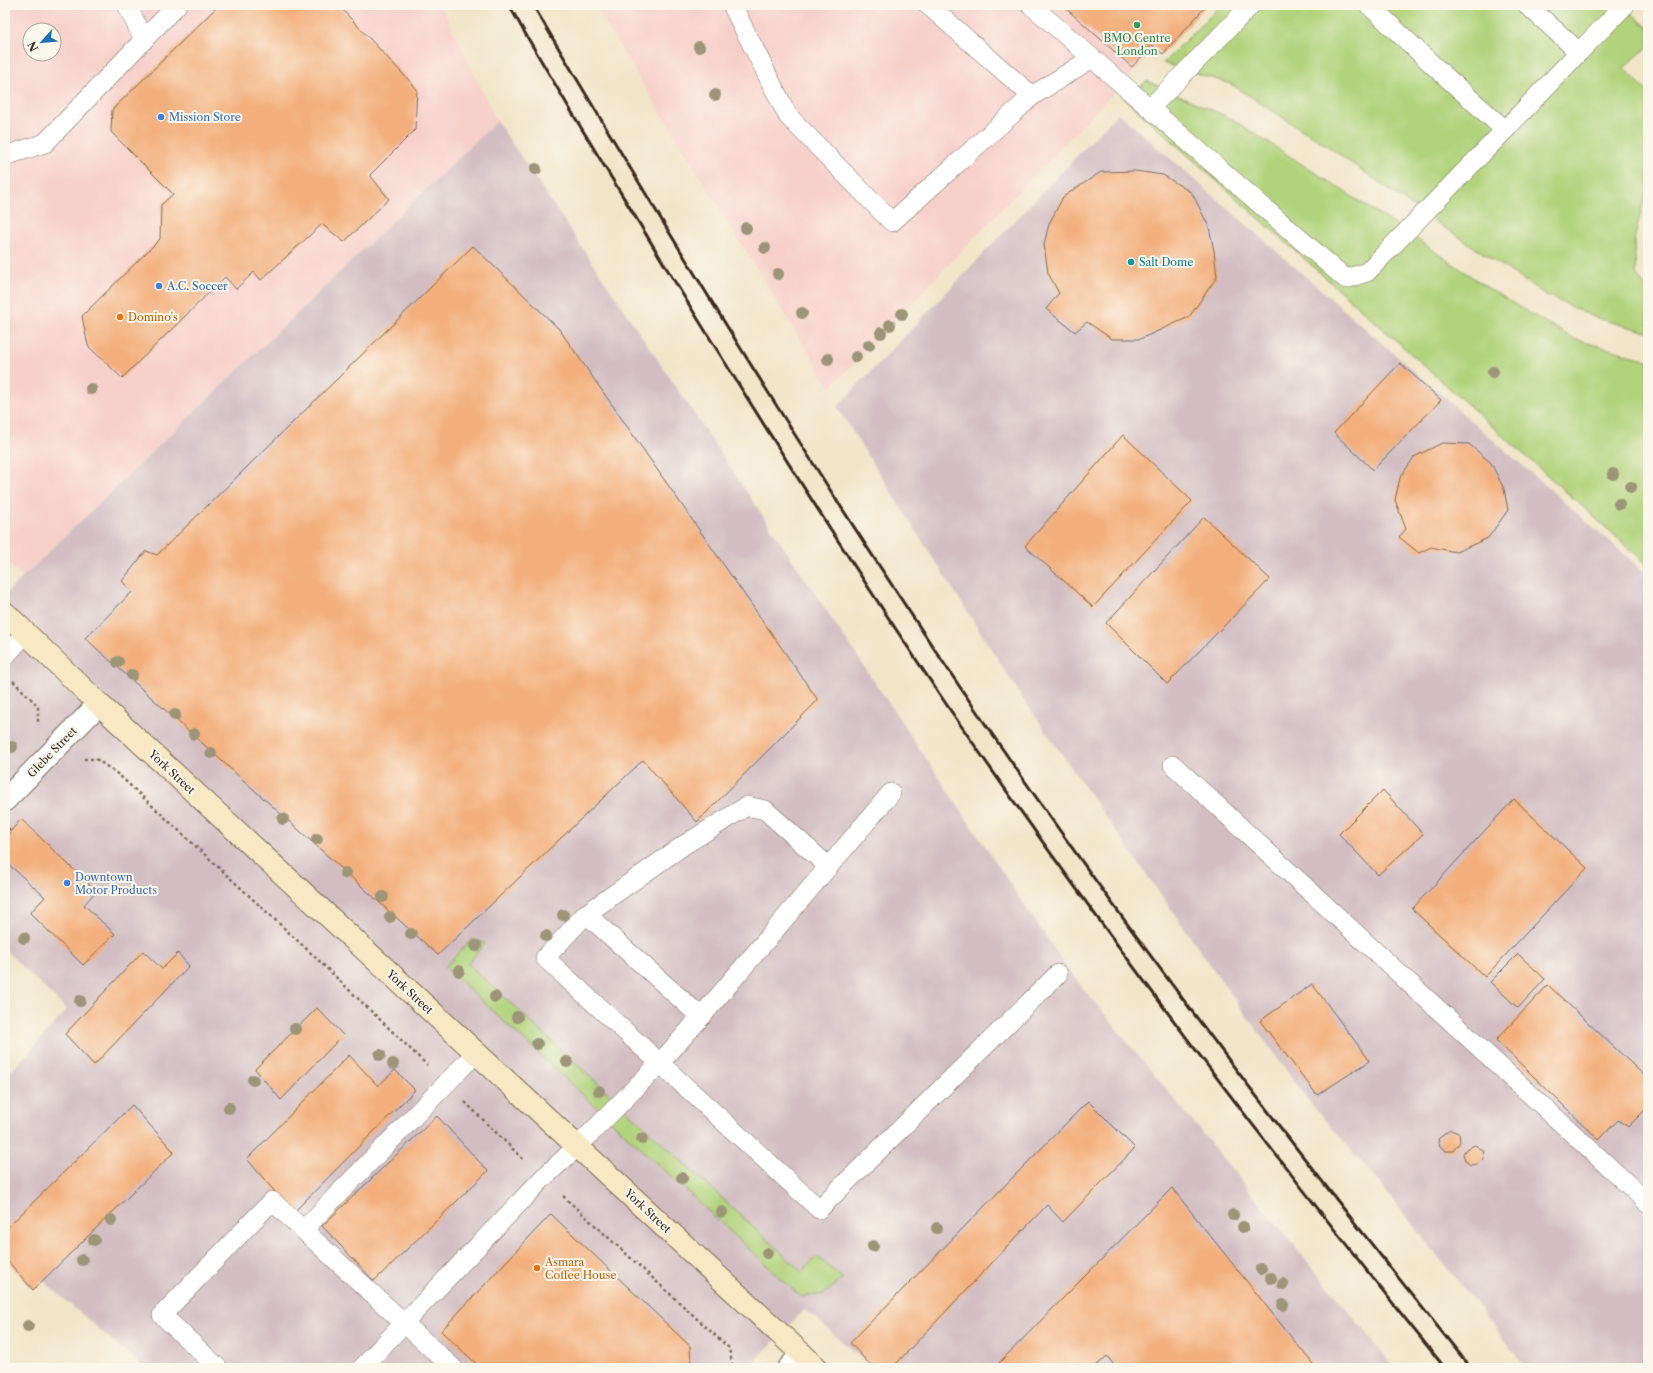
<svg xmlns="http://www.w3.org/2000/svg" width="1653" height="1373" font-family="'Libre Caslon Text',serif">
<rect width="100%" height="100%" fill="#fbf7ec"/>
<filter id="ink" filterUnits="userSpaceOnUse"><feTurbulence type="fractalNoise" baseFrequency=".025" numOctaves="2"/><feDisplacementMap in="SourceGraphic" scale="8" xChannelSelector="R" yChannelSelector="G"/><feConvolveMatrix kernelMatrix="1 2 1 2 8 2 1 2 1" color-interpolation-filters="sRGB"/></filter>
<filter id="wash" filterUnits="userSpaceOnUse"><feTurbulence type="fractalNoise" baseFrequency=".012" numOctaves="4" result="noise"/><feDisplacementMap in="SourceGraphic" scale="16" xChannelSelector="R" yChannelSelector="G"/><feGaussianBlur stdDeviation="0.9" result="paint"/><feColorMatrix in="noise" values="0 0 0 0 0 0 0 0 0 0 0 0 0 0 0 0 0 1.4 0 .05"/><feComposite in="paint" operator="in"/></filter>
<g filter="url(#wash)">
<rect width="100%" height="100%" fill="#f1e5c8"/>
<g fill="#f7d0ca" fill-rule="evenodd">
<path d="M5 5H441L497 121 22 577 5 560ZM30 30H54V54H30Z"/>
<path d="M594 5H1198L830 388Z"/>
</g>
<g fill="#d2bec2">
<path d="M1118 113 1648 575V1368H1527L1380 1184 1312 1105 1245 1014 1023 699 837 407Z"/>
<path d="M497 121 1069 971 1395 1368H872L805 1309 748 1368H144L5 1248V1078L67 1010 5 950V594Z"/>
</g>
<g fill="#b0d37c" stroke="#767e4d">
<path d="M1221 5H1623L1648 28V46L1624 68 1648 92V190L1645 195 1634 241 1636 273 1648 292V332L1596 318 1546 295 1415 208 1326 145 1231 84 1163 63Z"/>
<path d="M1147 81 1232 119 1402 229 1494 292 1574 339 1648 360V565L1125 99Z"/>
<path d="M472 939 485 943 468 964 802 1272 817 1256 843 1279 824 1294 801 1297 445 967Z"/>
</g>
<g id="blocks">
<g fill="#f3b07e">
<path d="M219 5H338L417 89 415 130 370 175 389 199 344 242 322 224 261 280 254 272 236 289 225 277 122 378 88 346 82 316 160 239 161 205 173 194 111 132 112 110Z"/>
<path d="M1062 5H1207L1163 54 1152 45 1132 67Z"/>
<path d="M1135 171 1163 175 1192 193 1209 227 1214 251 1217 277 1189 317 1140 339H1112L1087 322 1075 332 1046 309 1059 293 1048 273 1044 244 1049 224 1063 197 1101 172Z"/>
<path d="M473 246 559 329 818 700 697 822 643 760 438 955 85 638 132 592 122 581 146 551 157 555Z"/>
<path d="M1400 363 1441 400 1373 470 1334 433Z"/>
<path d="M1123 435 1192 501 1093 607 1025 546Z"/>
<path d="M1442 443 1469 444 1491 463 1504 489 1508 510 1488 538 1456 552 1431 547 1419 553 1399 537 1406 529 1395 500 1400 478 1414 457Z"/>
<path d="M1204 517 1270 579 1167 684 1106 623Z"/>
<path d="M1383 790 1423 834 1378 875 1339 834Z"/>
<path d="M1514 799 1587 868 1485 977 1412 909Z"/>
<path d="M21 819 96 891 84 905 115 934 83 965 30 913 45 897 5 861V838Z"/>
<path d="M143 951 162 969 178 953 189 966 94 1065 65 1034Z"/>
<path d="M1518 954 1545 979 1518 1008 1490 982Z"/>
<path d="M1312 984 1370 1061 1317 1095 1260 1021Z"/>
<path d="M1548 985 1648 1079V1107L1628 1127 1618 1120 1599 1140 1496 1040Z"/>
<path d="M317 1008 343 1035 281 1100 255 1069Z"/>
<path d="M349 1055 378 1086 395 1070 415 1090 293 1213 247 1159Z"/>
<path d="M1088 1101 1135 1148 1063 1222 1047 1205 892 1368H873L850 1343Z"/>
<path d="M132 1105 174 1152 33 1290 5 1258V1230Z"/>
<path d="M437 1116 488 1171 374 1281 322 1226Z"/>
<path d="M1450 1130 1459 1133 1460 1142 1453 1151H1446L1440 1146 1438 1139Z"/>
<path d="M1475 1145 1483 1150 1484 1159 1479 1164 1470 1165 1465 1160 1463 1154 1466 1149Z"/>
<path d="M1172 1188 1316 1368H1116L1107 1356 1094 1368H994Z"/>
<path d="M551 1214 690 1346 691 1368H481L441 1331Z"/>
</g>
</g>
</g>
<g filter="url(#ink)">
<use href="#blocks" fill-opacity="0" stroke="#7b6b5a" stroke-width="1"/>
<g fill="none" stroke-linecap="round" stroke-linejoin="round">
<g stroke="#7b6b5a" stroke-width="20">
<g id="service">
<path d="M127 5 144 40"/>
<path d="M732 5 788 116 892 222 1032 96 928 5"/>
<path d="M1031 5 1092 58"/>
<path d="M1527 5 1579 52 1625 5"/>
<path d="M1032 96 1092 58 1346 279 1367 272 1505 130 1435 67 1369 5"/>
<path d="M1150 108 1251 5"/>
<path d="M1505 130 1579 52"/>
<path d="M5 156 45 143 177 5"/>
<path d="M5 656 26 633"/>
<path d="M1173 765 1648 1203"/>
<path d="M829 867 765 810 747 806 684 845 586 914 545 958 819 1209 1058 974"/>
<path d="M586 914 701 1017"/>
<path d="M303 1230 476 1053"/>
<path d="M218 1368 162 1315 272 1201 404 1323 362 1368"/>
<path d="M453 1368 404 1323 543 1178 578 1146 659 1064 701 1017 891 793"/>
</g>
</g>
<g stroke="#7b6b5a" stroke-width="24">
<g id="minor">
<path d="M5 800 99 704"/>
<path d="M789 1368 802 1354"/>
</g>
</g>
<g stroke="#7b6b5a" stroke-width="24">
<path id="secondary" d="M5 613 99 704 817 1368"/>
</g>
<g stroke="#7b6b5a" stroke-width="2.5" stroke-dasharray="3 3" stroke-linecap="butt">
<path d="M13 681 38 706V725"/>
<path d="M84 759H96L119 775 313 955 427 1065"/>
<path d="M5 835 10 828"/>
<path d="M465 1102 524 1160"/>
<path d="M563 1196 729 1348 733 1368"/>
</g>
<use href="#service" stroke="#fff" stroke-width="19"/>
<use href="#minor" stroke="#fff" stroke-width="22"/>
<use href="#secondary" stroke="#f8e8c3" stroke-width="22"/>
<g stroke="#3b2a1e" stroke-width="3">
<path d="M509 5C559 94 614 181 667 269 760 420 855 571 955 717 1109 941 1274 1157 1445 1368"/>
<path d="M533 5C671 239 813 471 966 696 1124 928 1294 1150 1471 1368"/>
</g>
</g>
<g fill="#9d9578">
<circle cx="699" cy="47" r="6"/>
<circle cx="715" cy="95" r="6"/>
<circle cx="536" cy="169" r="6"/>
<circle cx="746" cy="228" r="6"/>
<circle cx="765" cy="248" r="6"/>
<circle cx="778" cy="274" r="6"/>
<circle cx="802" cy="313" r="6"/>
<circle cx="902" cy="314" r="6"/>
<circle cx="890" cy="325" r="6"/>
<circle cx="881" cy="333" r="6"/>
<circle cx="869" cy="345" r="6"/>
<circle cx="856" cy="357" r="6"/>
<circle cx="828" cy="359" r="6"/>
<circle cx="1493" cy="372" r="6"/>
<circle cx="91" cy="389" r="6"/>
<circle cx="1613" cy="474" r="6"/>
<circle cx="1631" cy="487" r="6"/>
<circle cx="1619" cy="504" r="6"/>
<circle cx="118" cy="662" r="6"/>
<circle cx="132" cy="675" r="6"/>
<circle cx="175" cy="715" r="6"/>
<circle cx="194" cy="734" r="6"/>
<circle cx="12" cy="747" r="6"/>
<circle cx="211" cy="753" r="6"/>
<circle cx="283" cy="819" r="6"/>
<circle cx="317" cy="839" r="6"/>
<circle cx="345" cy="873" r="6"/>
<circle cx="383" cy="897" r="6"/>
<circle cx="563" cy="915" r="6"/>
<circle cx="390" cy="917" r="6"/>
<circle cx="411" cy="934" r="6"/>
<circle cx="546" cy="936" r="6"/>
<circle cx="24" cy="938" r="6"/>
<circle cx="476" cy="946" r="6"/>
<circle cx="459" cy="971" r="6"/>
<circle cx="495" cy="997" r="6"/>
<circle cx="80" cy="1001" r="6"/>
<circle cx="517" cy="1017" r="6"/>
<circle cx="295" cy="1029" r="6"/>
<circle cx="537" cy="1044" r="6"/>
<circle cx="380" cy="1055" r="6"/>
<circle cx="567" cy="1062" r="6"/>
<circle cx="393" cy="1064" r="6"/>
<circle cx="253" cy="1080" r="6"/>
<circle cx="599" cy="1091" r="6"/>
<circle cx="229" cy="1108" r="6"/>
<circle cx="642" cy="1139" r="6"/>
<circle cx="682" cy="1178" r="6"/>
<circle cx="722" cy="1212" r="6"/>
<circle cx="1233" cy="1215" r="6"/>
<circle cx="111" cy="1220" r="6"/>
<circle cx="1243" cy="1227" r="6"/>
<circle cx="937" cy="1228" r="6"/>
<circle cx="94" cy="1240" r="6"/>
<circle cx="873" cy="1246" r="6"/>
<circle cx="767" cy="1253" r="6"/>
<circle cx="82" cy="1260" r="6"/>
<circle cx="1261" cy="1269" r="6"/>
<circle cx="1271" cy="1278" r="6"/>
<circle cx="1283" cy="1284" r="6"/>
<circle cx="1283" cy="1305" r="6"/>
<circle cx="28" cy="1326" r="6"/>
</g>
</g>
<circle fill="#2e9e5b" stroke="#fbf7ec" stroke-width="1.5" cx="1137" cy="25" r="4"/>
<g fill="#3f7fe0" stroke="#fbf7ec" stroke-width="1.5">
<circle cx="161" cy="117" r="4"/>
<circle cx="159" cy="286" r="4"/>
<circle cx="67" cy="883" r="4"/>
</g>
<circle fill="#0f9aa8" stroke="#fbf7ec" stroke-width="1.5" cx="1131" cy="262" r="4"/>
<g fill="#e8710a" stroke="#fbf7ec" stroke-width="1.5">
<circle cx="120" cy="317" r="4"/>
<circle cx="537" cy="1268" r="4"/>
</g>
<g text-anchor="middle" dominant-baseline="central" stroke-width="4" stroke-linejoin="round" paint-order="stroke">
<g font-size="11" fill="#27864d" stroke="#fbf7ec">
<text x="1137" y="38">BMO Centre<tspan x="1137" dy="13">London</tspan></text>
</g>
<g font-size="11" fill="#366cbe" stroke="#fbf7ec" text-anchor="start">
<text x="169" y="117">Mission Store</text>
<text x="167" y="286">A.C. Soccer</text>
<text x="75" y="877">Downtown<tspan x="75" dy="13">Motor Products</tspan></text>
</g>
<g font-size="11" fill="#0d838f" stroke="#fbf7ec" text-anchor="start">
<text x="1139" y="262">Salt Dome</text>
</g>
<g font-size="11" fill="#c56008" stroke="#fbf7ec" text-anchor="start">
<text x="128" y="317">Domino's</text>
<text x="545" y="1262">Asmara<tspan x="545" dy="13">Coffee House</tspan></text>
</g>
<g font-size="11" fill="#3b2a1e" stroke="#fbf7ec">
<text transform="translate(52 752) rotate(-46)">Glebe Street</text>
<text transform="translate(172 772) rotate(43)">York Street</text>
<text transform="translate(410 992) rotate(43)">York Street</text>
<text transform="translate(648 1211) rotate(43)">York Street</text>
</g>
</g>
<rect width="1653" height="1373" fill="none" stroke="#fbf7ec" stroke-width="20"/>
<g transform="translate(42 42) rotate(243)"><circle r="19" fill="#fbf7ec" stroke="#aea59a"/>
<path d="M0-3L7 15L0 10L-7 15Z" fill="#1f6fb2"/>
<text y="-6" font-size="11" font-weight="bold" text-anchor="middle" fill="#3b2a1e">N</text>
</g>
</svg>
